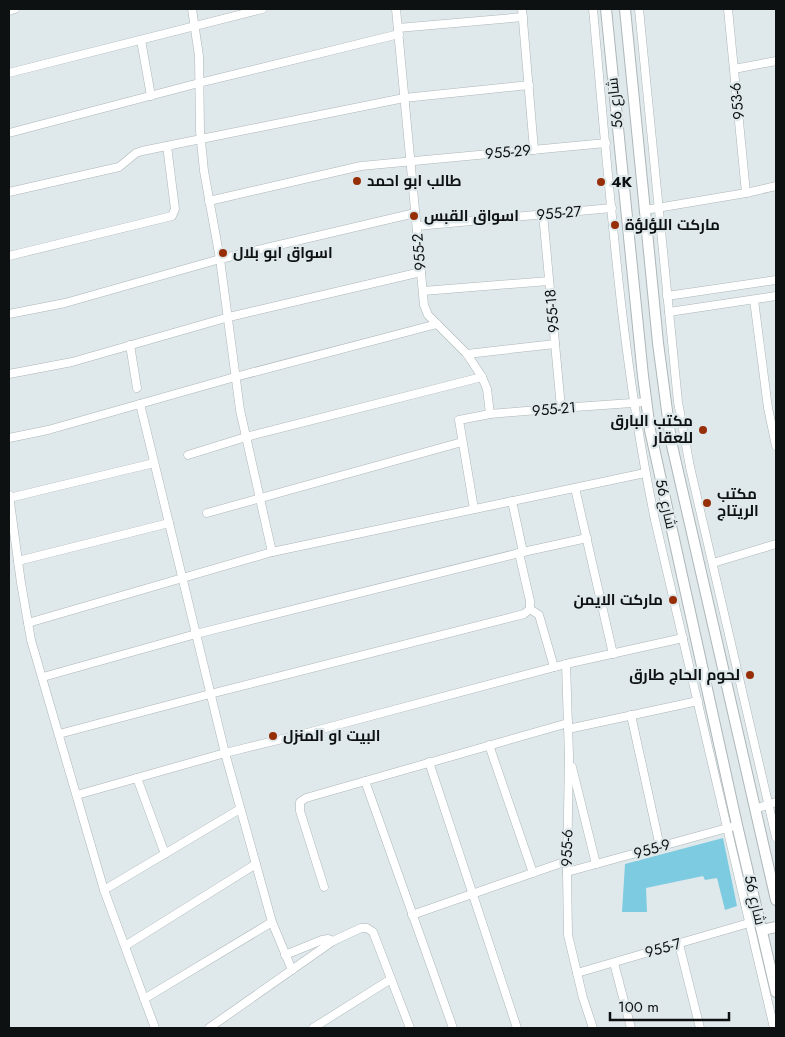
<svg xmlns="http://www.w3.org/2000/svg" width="785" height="1037" font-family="Jost,Cairo,sans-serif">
<rect width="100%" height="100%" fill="#dfe8eb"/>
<path fill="#7dcbe1" d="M723 838 737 906 725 910 717 878 705 880 703 876 646 888 647 912H622L625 864Z"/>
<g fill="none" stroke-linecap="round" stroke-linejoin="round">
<g stroke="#adb6b8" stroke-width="9">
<g id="minor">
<path d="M192 9 199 56 200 131 204 171 220 259 240 410 272 552"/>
<path d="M396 9 424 305 428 315 467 354 482 377 487 389 490 414"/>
<path d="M522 9 534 150"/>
<path d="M593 9C609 180 620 352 655 520L774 1028"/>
<path d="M639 9 678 402 690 467 776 837"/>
<path d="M728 9 746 193"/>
<path d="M9 11 15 9"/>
<path d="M398 28 523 17"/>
<path d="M141 40 151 96"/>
<path d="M734 69 776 61"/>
<path d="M9 73 262 9"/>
<path d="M9 133 199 83 399 34"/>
<path d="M9 192 119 167 136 153 142 151 404 98 529 85"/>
<path d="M209 201 361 166 606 143"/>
<path d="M645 210 746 193 776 186"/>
<path d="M543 214 561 408"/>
<path d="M417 226 612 208"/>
<path d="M9 256 172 216 175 209 167 146"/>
<path d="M423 291 549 281"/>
<path d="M667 296 776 280"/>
<path d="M754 300 768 408 776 446"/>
<path d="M669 312 776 296"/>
<path d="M9 314 65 303 220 259 415 213"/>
<path d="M130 345 137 388"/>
<path d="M467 354 555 344"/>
<path d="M9 374 72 362 229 317 421 272"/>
<path d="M140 404 225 753 272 922 292 970"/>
<path d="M9 438 48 430 235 377 437 324"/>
<path d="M188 455 246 437 482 377"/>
<path d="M575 488 613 654"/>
<path d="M9 495 21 583 31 640 104 890 155 1028"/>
<path d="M9 498 154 463"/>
<path d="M512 501 523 552"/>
<path d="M474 509 459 420 490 414 561 408 646 402"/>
<path d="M207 513 462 442"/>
<path d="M519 553 530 601V609"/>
<path d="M18 561 169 523"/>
<path d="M713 563 776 544"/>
<path d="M530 609 539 615 554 667"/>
<path d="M28 623 272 552 645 473"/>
<path d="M566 664 569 756 567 872 568 935 583 998 593 1028"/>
<path d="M43 677 196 634 523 552 587 538"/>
<path d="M631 715 660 847"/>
<path d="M568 729 698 701"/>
<path d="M59 734 210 694 524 614 530 609"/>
<path d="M489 745 533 873"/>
<path d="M429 762 517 1028"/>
<path d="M572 767 596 864"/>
<path d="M137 778 165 854"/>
<path d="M365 781 453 1028"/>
<path d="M77 795 225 753 311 732 566 664 683 638"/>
<path d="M755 809 776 802"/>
<path d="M567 872 731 827"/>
<path d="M324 887 300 811V802L306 798 568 723"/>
<path d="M104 890 240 809"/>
<path d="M412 915 567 861"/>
<path d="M679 944 700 1028"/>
<path d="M125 946 256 864"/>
<path d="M285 955 322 940 328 939 333 941"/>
<path d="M614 963 631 1028"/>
<path d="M577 973 749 923"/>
<path d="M144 999 272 922"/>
<path d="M209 1028 333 941 361 928H367L373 932 410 1028"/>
<path d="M313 1028 391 979"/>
</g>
</g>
<g stroke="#adb6b8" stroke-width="12">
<g id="tertiary">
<path d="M606 9 643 376 650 430 737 825 776 992"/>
<path d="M625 9 658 343 671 441 776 900"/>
<path d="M762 930 776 927"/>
</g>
</g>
<use href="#minor" stroke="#fff" stroke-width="8"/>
<use href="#tertiary" stroke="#fff" stroke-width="10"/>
</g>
<g fill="#962f07" stroke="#dfe8eb" stroke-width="2">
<circle cx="357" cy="181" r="5"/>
<circle cx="601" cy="182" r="5"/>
<circle cx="414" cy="216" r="5"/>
<circle cx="615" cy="225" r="5"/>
<circle cx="223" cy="253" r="5"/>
<circle cx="703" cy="430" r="5"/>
<circle cx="707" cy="503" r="5"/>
<circle cx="673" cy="600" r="5"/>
<circle cx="750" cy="675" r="5"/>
<circle cx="273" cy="736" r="5"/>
</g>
<g text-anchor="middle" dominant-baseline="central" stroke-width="4.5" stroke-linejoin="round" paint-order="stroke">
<g font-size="15" fill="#0e1112" stroke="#dfe8eb">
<text transform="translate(737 101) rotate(-96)">953-6</text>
<text transform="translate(615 103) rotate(-96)">شارع 56</text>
<text transform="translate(508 152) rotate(-5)">955-29</text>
<text transform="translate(559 213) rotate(-5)">955-27</text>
<text transform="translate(419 252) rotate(-95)">955-2</text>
<text transform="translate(552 311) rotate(-95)">955-18</text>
<text transform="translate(554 409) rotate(-5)">955-21</text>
<text transform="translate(666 504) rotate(77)">شارع 56</text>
<text transform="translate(567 848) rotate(-89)">955-6</text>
<text transform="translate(652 849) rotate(-16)">955-9</text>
<text transform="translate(755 900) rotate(77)">شارع 56</text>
<text transform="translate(663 948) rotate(-16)">955-7</text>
</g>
<g font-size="15" font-weight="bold" fill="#0e1112" stroke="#dfe8eb" text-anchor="start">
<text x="367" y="181">طالب ابو احمد</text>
<text x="611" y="182">4K</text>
<text x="424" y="216">اسواق القبس</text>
<text x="625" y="225">ماركت اللؤلؤة</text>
<text x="233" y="253">اسواق ابو بلال</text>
<text x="693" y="421" text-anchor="end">مكتب البارق<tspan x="693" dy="17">للعقار</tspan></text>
<text x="717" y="494">مكتب<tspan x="717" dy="17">الريتاج</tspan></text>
<text x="663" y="600" text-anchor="end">ماركت الايمن</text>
<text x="740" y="675" text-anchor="end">لحوم الحاج طارق</text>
<text x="283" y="736">البيت او المنزل</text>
</g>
</g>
<rect width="785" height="1037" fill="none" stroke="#0e1112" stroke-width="20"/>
<path d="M610 1012v8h119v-8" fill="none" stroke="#0e1112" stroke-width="2.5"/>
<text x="618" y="1012" font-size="15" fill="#0e1112" stroke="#dfe8eb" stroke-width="4" paint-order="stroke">100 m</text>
</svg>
